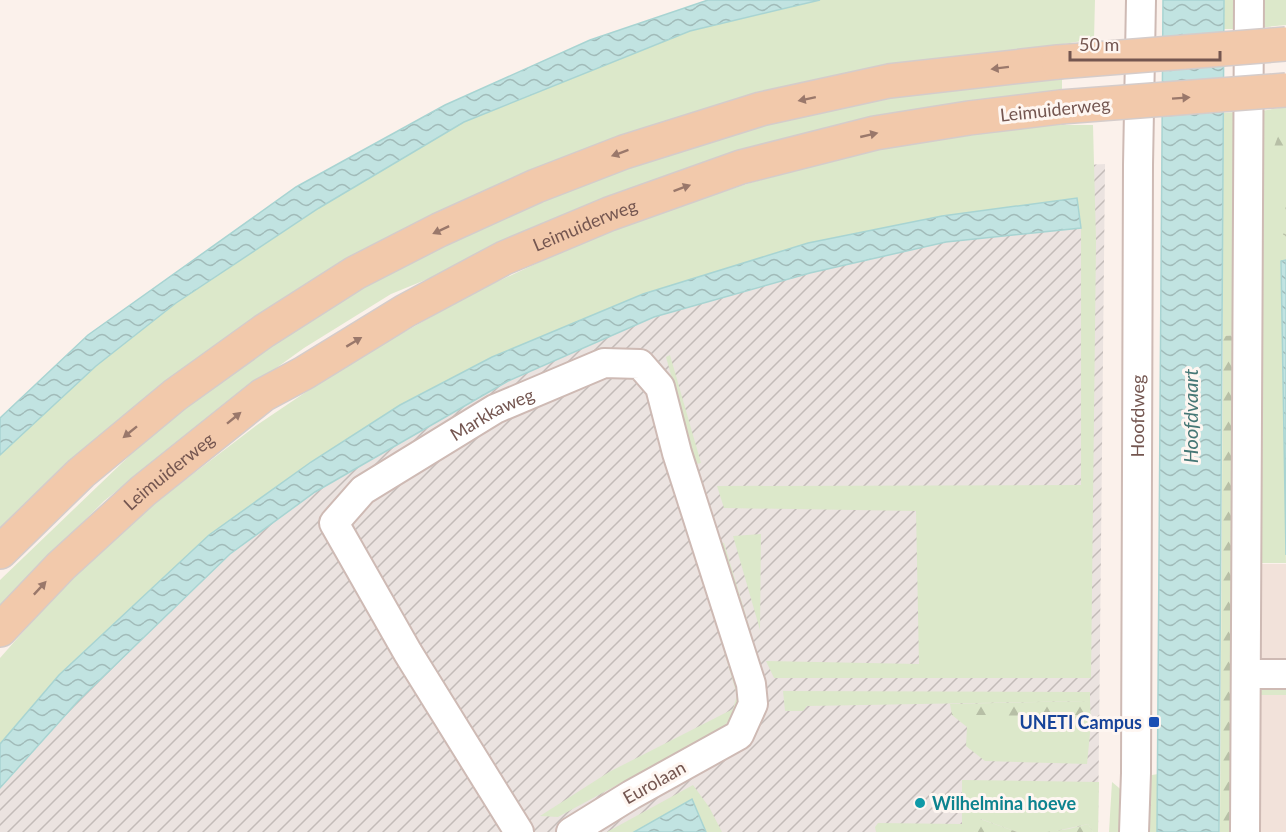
<svg xmlns="http://www.w3.org/2000/svg" width="1286" height="832" font-family="Lato,sans-serif">
<defs>
<pattern id="industrial-furrows" width="10" height="10" patternUnits="userSpaceOnUse" patternTransform="scale(1.5)"><rect width="10" height="10" fill="#ebe3e0"/><path d="M-1 1l2-2M0 10L10 0M9 11l2-2" fill="none" stroke="#c3bbb8"/></pattern>
<pattern id="forest-firs" width="22" height="20" patternUnits="userSpaceOnUse" patternTransform="scale(1.5)"><rect width="22" height="20" fill="#dce8ca"/><path d="M5 1l3.5 6h-7zM16 11l3.5 6h-7z" fill="#b7bfa6"/></pattern>
<pattern id="park-crowns" width="20" height="18" patternUnits="userSpaceOnUse" patternTransform="scale(1.5)"><rect width="20" height="18" fill="#dce8ca"/><path d="M2 6a3 3 0 1 1 6 0M12 15a3 3 0 1 1 6 0" fill="none" stroke="#b7bfa6"/></pattern>
<pattern id="water-waves" width="16" height="10" patternUnits="userSpaceOnUse" patternTransform="scale(1.5)"><rect width="16" height="10" fill="#c1e3e1"/><path d="M0 5q4-4 8 0t8 0" fill="none" stroke="#a1bbb9"/></pattern>
</defs>
<rect width="100%" height="100%" fill="#fbf1eb"/>
<path fill="#f2e2da" d="M1254 564H1286V832H1253Z"/>
<path fill="url(#industrial-furrows)" d="M1105 164 1098 832H0V723L154 549 932 173Z"/>
<g fill="#dce8ca">
<path d="M820 0H1095L1094 39 790 89 389 243 0 534V455L96 366 176 303 319 208 464 122 690 31Z"/>
<rect x="1223" y="0" width="14" height="29"/>
<path d="M1257 0H1286V25L1256 28Z"/>
<path d="M1062 73V89L980 105 462 265 391 294 304 348 229 402 104 501 0 606V580L198 390 335 299 452 238 602 171 739 128 950 85Z"/>
<path d="M1286 107V260L1281 261 1286 563H1258L1255 112Z"/>
<path d="M1237 112 1240 335 1223 336 1222 113Z"/>
<path d="M1042 125H1093L1096 241 1091 678H774L766 661 919 664 916 511 724 508 717 486 1081 485V228L1077 198 942 216 808 243 643 294 492 357 400 405 311 462 209 535 59 675 0 744V658L67 582 143 512 257 425 346 365 475 292 613 228 750 183 861 153 942 138Z"/>
<path d="M670 355 701 463 696 464 666 357Z"/>
<path d="M761 534 760 630 733 536Z"/>
<path d="M718 542 724 543 750 629 745 633Z"/>
<path d="M723 648H727L740 692 737 709 724 727 558 817 540 816 609 772 733 709 737 695Z"/>
<path d="M1286 680V695H1255V687Z"/>
<path d="M783 691 1090 692V701L807 706 803 711H785Z"/>
<path d="M952 715H1008L1019 728V715H1076L1091 723 1087 764 985 761 966 746 967 727Z"/>
<path d="M962 780 1099 782 1098 832H1093L1088 824 1051 832H1017L981 819 972 830 975 832H876L875 827 878 823 962 824Z"/>
<path d="M1112 782 1125 793V832H1109Z"/>
<path d="M693 785 709 807 722 832H706L692 799 634 832H607Z"/>
</g>
<g fill="url(#forest-firs)">
<path d="M1286 130V153L1274 147 1280 131Z"/>
<path d="M1240 335 1237 832H1220L1223 336Z"/>
<path d="M1090 701 1091 723 1076 715H1020L1019 728 1016 731 1008 715H952L950 704Z"/>
<path d="M1158 774 1157 832H1145L1146 776Z"/>
<path d="M980 819 1017 832H975L971 830Z"/>
<path d="M1088 824 1093 832H1047L1069 829Z"/>
</g>
<path fill="url(#park-crowns)" d="M1286 201V260L1281 261Z"/>
<g fill="url(#water-waves)" stroke="#a8d4d2" stroke-width="1.5">
<path d="M708 0H820L690 31 464 122 319 208 176 303 96 366 0 455V418L88 335 296 187 445 105 590 40Z"/>
<path d="M1163 0H1224L1219 832H1157Z"/>
<path d="M1077 198 1081 228 946 242 810 273 654 317 508 381 315 492 230 554 78 701 0 788V744L59 675 209 535 311 462 400 405 492 357 643 294 808 243 942 216Z"/>
<path d="M1286 260V555L1281 261Z"/>
<path d="M692 799 706 832H634Z"/>
</g>
<g fill="none" stroke-linecap="round" stroke-linejoin="round">
<g stroke="#cebab4" stroke-width="32">
<g id="minor">
<path d="M1246 674H1286"/>
<path id="s1" d="M519 832 408 653 334 523 363 490 495 409 604 363 640 364 660 387 677 453 751 684 753 704 739 735 631 795 571 832"/>
<path id="s2" d="M1134 832 1136 773 1138 165 1141 0"/>
<path d="M1245 832 1249 0"/>
</g>
</g>
<g stroke="#d5ccca" stroke-width="36">
<g id="major">
<path d="M0 552 81 473 175 395 264 331 355 273 439 230 536 186 624 152 761 109 889 81 1058 62"/>
<path id="s3" d="M0 630 61 566 143 491 263 395 304 373 405 311 504 258 609 214 741 167 875 133 969 118 1060 107"/>
</g>
</g>
<use href="#minor" stroke="#fff" stroke-width="28"/>
<use href="#major" stroke="#f2c9ab" stroke-width="33"/>
<g stroke="#d5ccca" stroke-width="36" stroke-linecap="butt">
<g id="major-bridge">
<path d="M1058 62 1286 44"/>
<path d="M1060 107 1286 90"/>
</g>
</g>
<use href="#major-bridge" stroke="#f2c9ab" stroke-width="33"/>
</g>
<defs><path id="oneway-solid" d="M-6-.8H1V-3.2L6.5 0L1 3.2V.8H-6Z" transform="scale(1.5)"/></defs>
<g fill="#9a786b">
<use href="#oneway-solid" transform="translate(1000 68) rotate(173)"/>
<use href="#oneway-solid" transform="translate(1181 98) rotate(-4)"/>
<use href="#oneway-solid" transform="translate(807 99) rotate(168)"/>
<use href="#oneway-solid" transform="translate(869 135) rotate(-13)"/>
<use href="#oneway-solid" transform="translate(620 153) rotate(160)"/>
<use href="#oneway-solid" transform="translate(682 188) rotate(-20)"/>
<use href="#oneway-solid" transform="translate(441 230) rotate(155)"/>
<use href="#oneway-solid" transform="translate(354 342) rotate(-31)"/>
<use href="#oneway-solid" transform="translate(234 418) rotate(-39)"/>
<use href="#oneway-solid" transform="translate(130 432) rotate(141)"/>
<use href="#oneway-solid" transform="translate(40 588) rotate(-47)"/>
</g>
<rect fill="#1a4fb4" stroke="#fef6f1" stroke-width="2" x="1148" y="716" width="12" height="12" rx="3"/>
<circle fill="#0f9aa8" stroke="#fef6f1" stroke-width="2" cx="920" cy="803" r="6"/>
<g text-anchor="middle" dominant-baseline="central" stroke-width="6" stroke-linejoin="round" paint-order="stroke">
<g font-size="18" fill="#745650" stroke="#fef6f1">
<text transform="translate(1055 109) rotate(-6)">Leimuiderweg</text>
<text stroke="none"><textPath href="#s3" startOffset="718">Leimuiderweg</textPath></text>
<text stroke="none"><textPath href="#s1" startOffset="554">Markkaweg</textPath></text>
<text stroke="none"><textPath href="#s2" startOffset="416">Hoofdweg</textPath></text>
<text stroke="none"><textPath href="#s3" startOffset="232">Leimuiderweg</textPath></text>
<text transform="translate(654 782) rotate(-29)">Eurolaan</text>
</g>
<g font-size="18" font-weight="bold" fill="#164399" stroke="#fef6f1" text-anchor="end">
<text x="1142" y="722">UNETI Campus</text>
</g>
<g font-size="18" font-weight="bold" fill="#0d838f" stroke="#fef6f1" text-anchor="start">
<text x="932" y="803">Wilhelmina hoeve</text>
</g>
<g font-size="20" font-style="italic" fill="#457775" stroke="#fef6f1">
<text transform="translate(1190 416) rotate(-90)">Hoofdvaart</text>
</g>
</g>
<path d="M1070 51v9h150v-9" fill="none" stroke="#745650" stroke-width="3"/>
<text x="1079" y="51" font-size="18" fill="#745650" stroke="#fef6f1" stroke-width="4.5" paint-order="stroke">50 m</text>
</svg>
